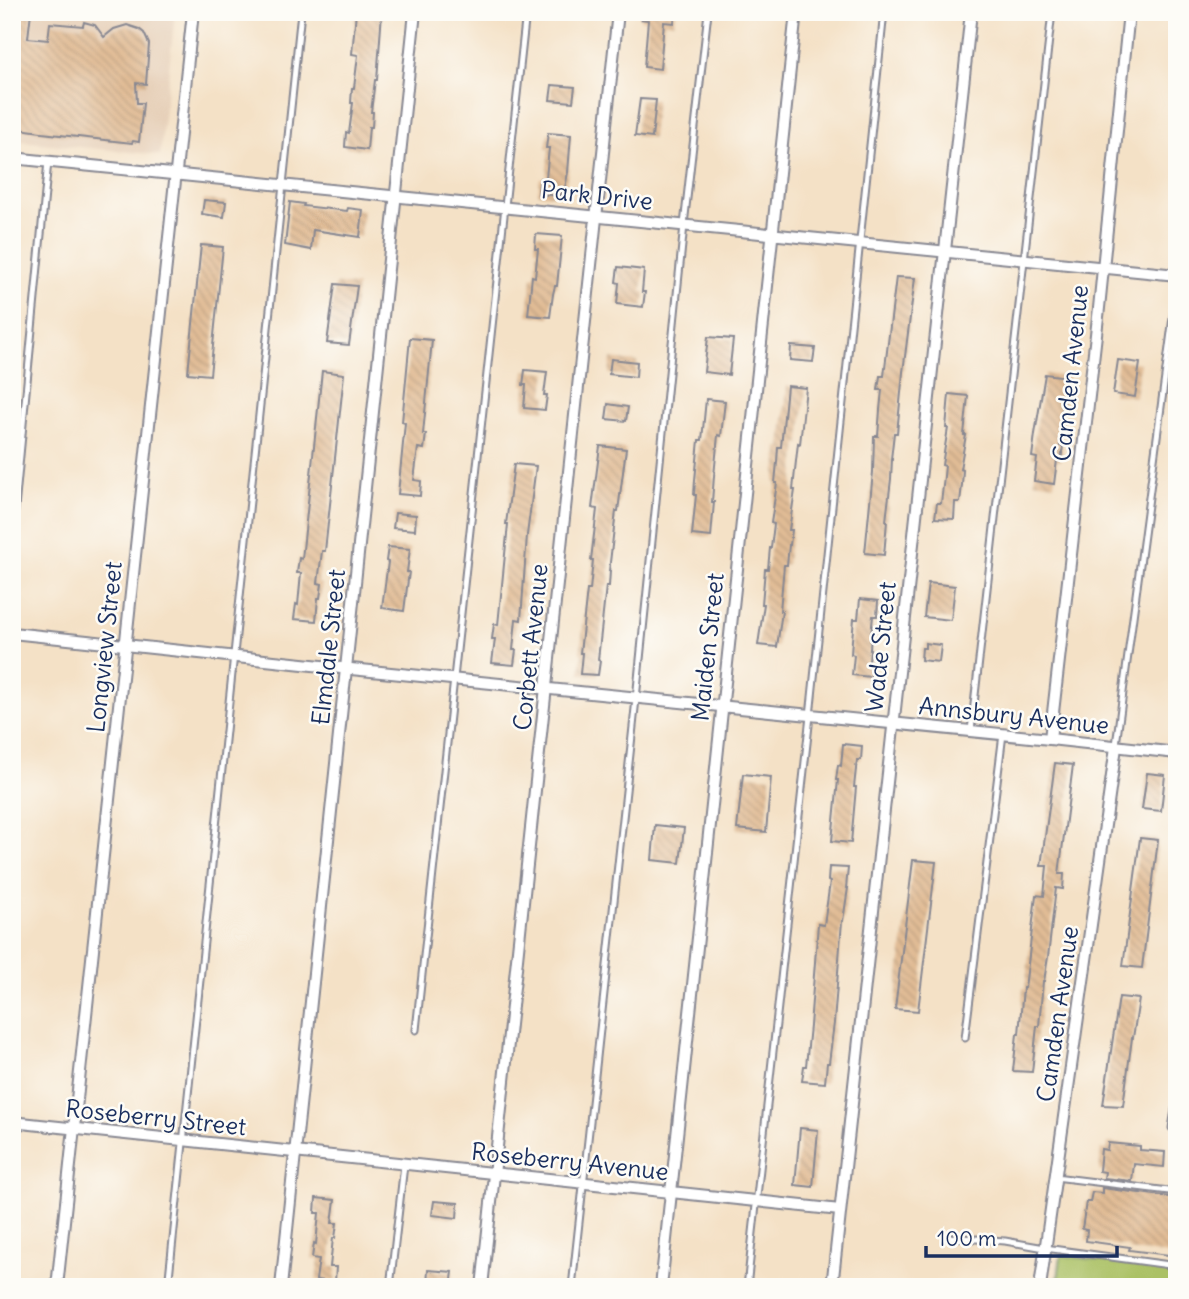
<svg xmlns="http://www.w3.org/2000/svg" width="1189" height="1299" font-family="Delius,sans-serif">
<defs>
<pattern id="building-back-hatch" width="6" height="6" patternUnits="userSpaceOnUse" patternTransform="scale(1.75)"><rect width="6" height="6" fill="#e1bc95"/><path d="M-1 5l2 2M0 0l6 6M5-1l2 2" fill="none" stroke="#c0a283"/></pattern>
</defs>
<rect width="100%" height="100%" fill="#fdfcf7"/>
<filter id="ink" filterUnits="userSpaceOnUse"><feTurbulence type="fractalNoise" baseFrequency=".0143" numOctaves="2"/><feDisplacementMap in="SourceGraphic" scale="14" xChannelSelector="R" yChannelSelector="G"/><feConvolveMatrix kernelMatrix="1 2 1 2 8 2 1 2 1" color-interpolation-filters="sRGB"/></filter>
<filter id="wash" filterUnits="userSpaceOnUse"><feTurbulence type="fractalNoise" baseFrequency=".00686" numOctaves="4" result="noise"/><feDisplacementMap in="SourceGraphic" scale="28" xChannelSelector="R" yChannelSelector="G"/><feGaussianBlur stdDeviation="1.57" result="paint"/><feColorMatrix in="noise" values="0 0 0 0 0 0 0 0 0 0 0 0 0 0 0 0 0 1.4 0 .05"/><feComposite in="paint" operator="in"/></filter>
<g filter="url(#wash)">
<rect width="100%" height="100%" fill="#f4e1c6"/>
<path fill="#e6cfb7" d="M12 12H175L160 155 12 140Z"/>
<path fill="#abc165" stroke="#637862" stroke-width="2" d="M1061 1255 1177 1271V1287H1057Z"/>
<g id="blocks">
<g fill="url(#building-back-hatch)">
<path d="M12 12H31L28 38 48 40 50 23 83 26 84 22 95 25 104 37 114 29 127 25 139 29 144 33 149 44 146 84 136 83 137 103H143L139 142 133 141 132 143 42 133 41 132 12 128Z"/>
<path d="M356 12H382L377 80H375L371 112H373L372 127H369L367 150 345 147 346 132 349 133 353 103H351L352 88H354L358 55 352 54Z"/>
<path d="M640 12H675L674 23 664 22 660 69 644 67 648 20 640 19Z"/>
<path d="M552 85 575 87 573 102 550 100Z"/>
<path d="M640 99 656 100 652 138 635 136Z"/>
<path d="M548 133 571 135 568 172 565 188H562L561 196 538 194 540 178H546L549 148H546Z"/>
<path d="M204 200 226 202 224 217 202 214Z"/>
<path d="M290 202 304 204 303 206 347 211 348 208 363 210 360 237 313 230 311 250 285 245Z"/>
<path d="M536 234 562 236 557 286H555L553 294 550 317 528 315 532 276 535 277 538 249H535Z"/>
<path d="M201 245 223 247 210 375 188 373Z"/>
<path d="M618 267 644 270 642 292H645L643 307 617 304 619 283 616 282Z"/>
<path d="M896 277 915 278 903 372 897 433H894L891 459H892L891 479 886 521H887L884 555 865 553 873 472 874 436H878L880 410 882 390H878L880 376H884Z"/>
<path d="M335 284 357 286 349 345 327 343Z"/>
<path d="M708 337 733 339 729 375 704 372Z"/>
<path d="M410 338 432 340 423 434H426L424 449 418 448 414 480 421 481 420 496 398 494 405 423 402 422Z"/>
<path d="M791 346 815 348 813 362 790 360Z"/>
<path d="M611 359 637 362 636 377 609 374Z"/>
<path d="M1118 360 1140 363 1135 397 1113 394Z"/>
<path d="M525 370 547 372 544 395H547L545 410 524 408 526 385H523Z"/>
<path d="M322 371 344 374 325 551H322L318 583 322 584 320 598H318L316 621 294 619 296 604 298 605 301 573H297L299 558 302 559Z"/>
<path d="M1045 374 1068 377 1060 422 1063 423 1060 446H1063L1061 461 1057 460 1054 484 1034 481 1037 458 1032 457 1035 434Z"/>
<path d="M787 386 806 388 800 444 798 443 795 470 793 490H795L789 530H792L790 545H789L787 565H784L780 611H782L777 647 758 645 764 604H762L765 569H768L770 548H771L774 524 771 523 777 483H775L777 462 778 447H781Z"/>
<path d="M949 394 968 396 964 435H966L960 469 963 470 962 485 960 502H955L954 519 935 518 937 503H941L943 486 945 466 942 465 948 428H946Z"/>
<path d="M706 399 725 401 721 436 718 435 714 476 712 502H714L711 537 692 535 696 495H694L695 480 699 440H702Z"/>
<path d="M608 404 628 407 626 421 606 419Z"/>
<path d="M600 446 626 449 618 511H616L609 571H610L609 586H606L598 660 600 661 598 675 580 674 582 653H580L587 590H590L593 560H591L597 509 592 508Z"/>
<path d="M514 464 536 466 527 535 521 620 516 619 513 650H516L514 665 492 663 495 639H492L494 624 498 625 508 524H506Z"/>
<path d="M395 513 416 515 415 530 393 528Z"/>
<path d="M388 547 410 549 407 572H409L404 611 382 608 388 562 386 561Z"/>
<path d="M928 583 955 586 951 620 924 617Z"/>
<path d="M860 599 878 601 877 616H873L871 635 869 662H872L871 677 852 675 854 655 851 654 852 640 854 619H858Z"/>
<path d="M925 643 941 645 939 662 921 660 922 648H925Z"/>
<path d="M843 744 862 746 861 760H857L854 787H856L851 843 832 841 838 780H836L838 765 841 766Z"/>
<path d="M1055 763 1073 765 1059 874H1064L1063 889 1056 888 1048 957 1044 981H1043L1039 1026H1037L1032 1072 1013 1071 1017 1034H1019L1023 988H1025L1028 964 1036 895 1044 896 1047 866H1041Z"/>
<path d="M1147 773 1165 775 1161 811 1142 809Z"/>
<path d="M743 774 771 777 766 832 737 829Z"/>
<path d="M655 825 684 828 680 863 652 860Z"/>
<path d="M1140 838 1158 840 1142 968 1123 966Z"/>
<path d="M913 860 936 862 918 1011 895 1009Z"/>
<path d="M829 867 848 868 846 888H848L843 921H842L834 1023 829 1063H827L825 1083 802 1081 804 1066H806L810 1026 818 924 824 925 830 882 828 881Z"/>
<path d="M1119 997 1139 999 1133 1038H1132L1123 1106 1103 1105Z"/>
<path d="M800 1128 818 1130 813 1187 795 1185Z"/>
<path d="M1108 1143 1140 1146V1150L1165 1152 1164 1167 1134 1164 1132 1181 1104 1178 1105 1172 1099 1171 1101 1149 1107 1150Z"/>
<path d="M1102 1188 1177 1198V1256L1129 1250 1130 1247 1086 1241 1087 1230 1082 1229 1086 1202H1090L1092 1192 1102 1193Z"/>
<path d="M316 1198 335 1200 332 1223H337L335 1238H333L330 1267H336L335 1282 316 1280 319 1259 312 1258 314 1243 316 1244 319 1213H315Z"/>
<path d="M434 1201 458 1203 457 1218 432 1215Z"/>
<path d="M428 1270 453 1272 451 1287 427 1284Z"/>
</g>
</g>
</g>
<g filter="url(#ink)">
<use href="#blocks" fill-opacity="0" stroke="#888892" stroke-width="2"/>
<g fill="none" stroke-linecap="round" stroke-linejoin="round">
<g stroke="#888892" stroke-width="9">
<g id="service">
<path d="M12 540 48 161"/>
<path d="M971 731 1052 12"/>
<path d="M1116 745 1177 287"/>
<path d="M416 1030 526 12"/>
<path d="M965 1038 1003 734"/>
<path d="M1172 1128 1177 1098"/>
<path d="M1055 1177 1177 1192"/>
<path d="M947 1237 1005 1241 1045 1248 1177 1266"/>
<path d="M168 1287 301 12"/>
<path d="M390 1287 404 1165"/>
<path d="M572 1287 636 699 684 225 708 12"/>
<path d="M747 1287 810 716 884 12"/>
</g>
</g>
<g stroke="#888892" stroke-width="14">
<g id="minor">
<path d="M12 158 1177 275"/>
<path d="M12 633 331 667 1050 739 1177 753"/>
<path d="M1050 739 1099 308 1129 12"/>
<path d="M12 1122 840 1210"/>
<path d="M57 1287 193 12"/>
<path d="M281 1287 415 12"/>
<path d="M482 1287 618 12"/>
<path d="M661 1287 796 12"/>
<path d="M832 1287 971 12"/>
<path d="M1040 1287 1116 747"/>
</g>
</g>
<path stroke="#888892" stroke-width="2.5" stroke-dasharray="5 5" stroke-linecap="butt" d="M48 15 49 12"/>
<use href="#service" stroke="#fff" stroke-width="5"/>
<use href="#minor" stroke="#fff" stroke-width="10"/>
</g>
</g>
<g text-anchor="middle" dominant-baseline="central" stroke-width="5" stroke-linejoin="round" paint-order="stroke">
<g font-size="24" fill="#1b2f5e" stroke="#fdfcf7">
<text transform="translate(597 195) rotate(6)">Park Drive</text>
<text transform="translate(1070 373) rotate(-84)">Camden Avenue</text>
<text transform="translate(104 647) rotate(-84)">Longview Street</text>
<text transform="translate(328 647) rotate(-84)">Elmdale Street</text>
<text transform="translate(530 647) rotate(-84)">Corbett Avenue</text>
<text transform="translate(707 647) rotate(-84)">Maiden Street</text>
<text transform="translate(880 647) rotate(-84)">Wade Street</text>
<text transform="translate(1014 715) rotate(6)">Annsbury Avenue</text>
<text transform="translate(1057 1014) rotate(-82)">Camden Avenue</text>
<text transform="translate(156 1117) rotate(6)">Roseberry Street</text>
<text transform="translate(570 1161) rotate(6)">Roseberry Avenue</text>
</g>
</g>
<rect width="1189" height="1299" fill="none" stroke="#fdfcf7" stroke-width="42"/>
<path d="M926 1246v10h191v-10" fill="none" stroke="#1b2f5e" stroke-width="3.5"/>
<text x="937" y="1246" font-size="21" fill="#1b2f5e" stroke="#fdfcf7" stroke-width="5" paint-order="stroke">100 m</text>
</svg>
